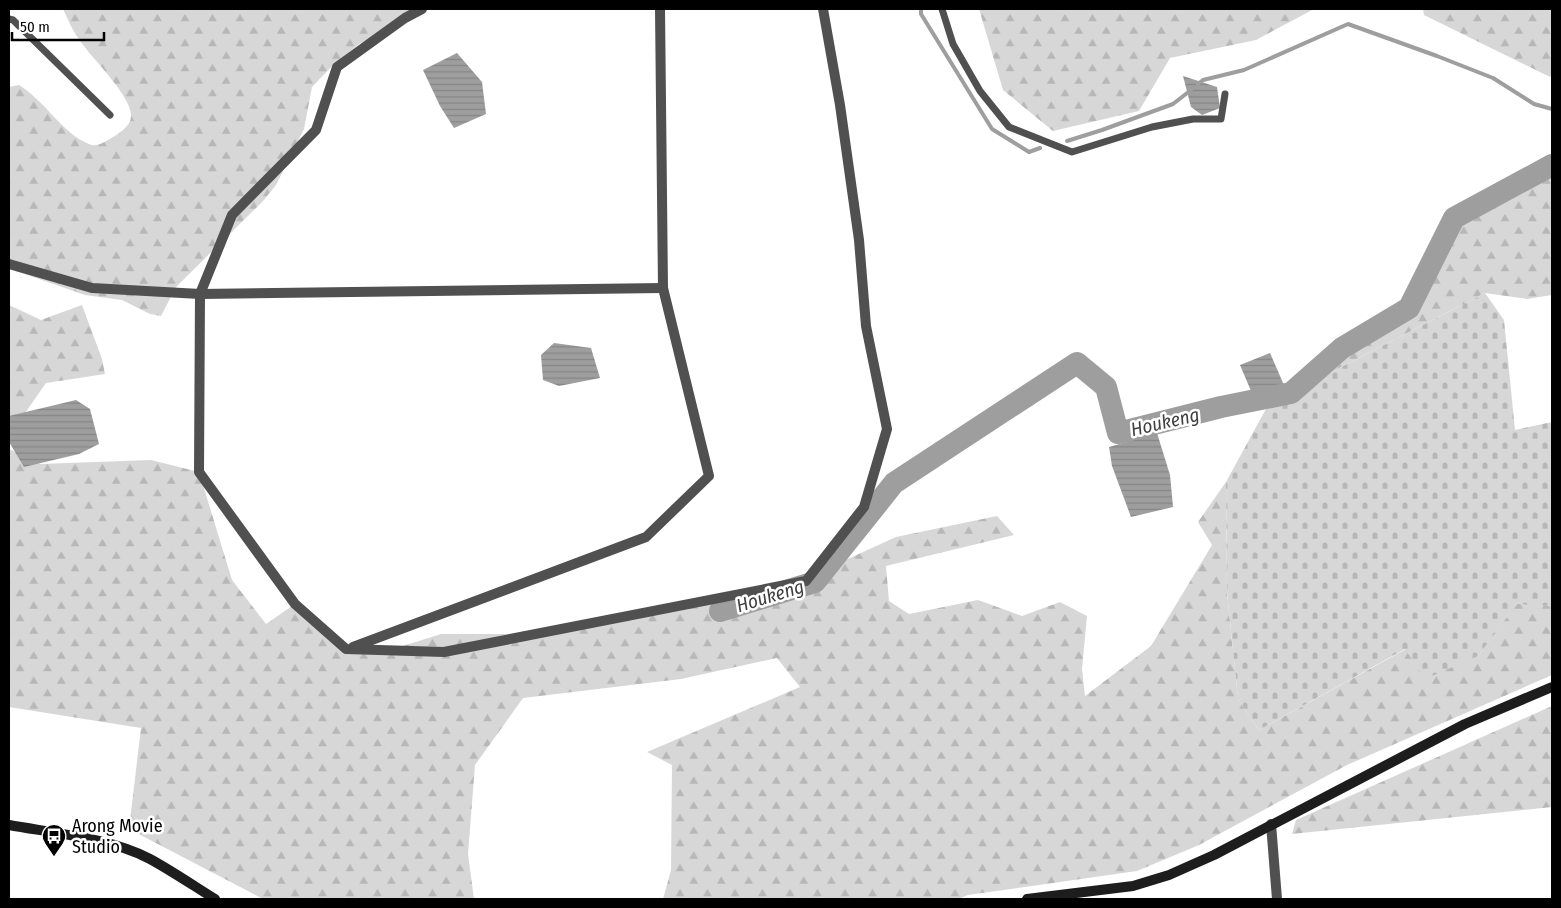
<svg xmlns="http://www.w3.org/2000/svg" width="1561" height="908" font-family="'Fira Sans Condensed',sans-serif">
<defs>
<pattern id="forest-firs" width="22" height="20" patternUnits="userSpaceOnUse" patternTransform="scale(1.25)"><rect width="22" height="20" fill="#d7d7d7"/><path d="M5 1l3.5 6h-7zM16 11l3.5 6h-7z" fill="#b7b7b7"/></pattern>
<pattern id="cemetery-stones" width="16" height="16" patternUnits="userSpaceOnUse" patternTransform="scale(1.25)"><rect width="16" height="16" fill="#d7d7d7"/><path d="M2 7V4a2 2 0 0 1 4 0v3zM10 15v-3a2 2 0 0 1 4 0v3z" fill="#b7b7b7"/></pattern>
<pattern id="water-rules" width="6" height="5" patternUnits="userSpaceOnUse" patternTransform="scale(1.25)"><rect width="6" height="5" fill="#9e9e9e"/><path d="M0 2.5h6" fill="none" stroke="#868686"/></pattern>
</defs>
<rect width="100%" height="100%" fill="#fff"/>
<g fill="url(#forest-firs)">
<path d="M63 9H415L396 24 359 44 334 64 312 87 304 129 276 185 263 201 176 287 161 316 150 314 122 300 85 295 16 271 9 266V87L19 85C44 100 63 134 89 144 97 148 106 141 113 137 121 132 132 125 131 114 129 93 91 58 79 39 72 30 68 19 63 9Z"/>
<path d="M979 9H1314L1256 40 1170 58 1139 111 1053 131 1003 90Z"/>
<path d="M1423 9H1552V74L1550 77 1424 15Z"/>
<path d="M1552 167V295L1527 299 1485 293 1318 379 1267 407 1320 363 1432 276 1444 231Z"/>
<path d="M9 305 41 320 82 305 102 359 105 374 46 383 9 436Z"/>
<path d="M9 449 40 464 151 460 199 472 232 580 266 624 295 604 346 649 403 646 441 634H526L684 603 773 593 896 537 997 516 1014 535 886 566 889 601 909 614 978 600 1022 616 1060 602 1087 616 1082 669 1085 696 1151 646 1212 545 1198 522 1226 482 1227 592 1238 699 1259 730 1406 649 1478 656 1517 603 1552 606V675L1347 765 1199 845 1137 871 968 895 958 899H663L671 870 672 765 647 752 800 687 777 658 681 679 523 698 475 765 468 854 474 899H263L129 829 141 728 9 707Z"/>
<path d="M1552 706V807L1292 834 1296 820Z"/>
</g>
<path fill="url(#cemetery-stones)" d="M1485 293 1504 320 1515 430 1552 422V606L1517 604 1478 656 1425 679 1405 649 1259 730 1238 699 1227 592 1226 482 1267 407 1318 379Z"/>
<g fill="url(#water-rules)">
<path d="M457 53 482 82 486 114 454 128 440 106 423 70Z"/>
<path d="M1183 76 1217 87 1220 108 1202 115 1191 107Z"/>
<path d="M554 343 591 348 600 378 559 386 543 380 541 355Z"/>
<path d="M1270 353 1287 392 1254 398 1240 365Z"/>
<path d="M76 400 90 409 99 444 79 454 24 467 9 442V416Z"/>
<path d="M1157 433 1170 475 1173 507 1131 517 1112 466 1109 447Z"/>
</g>
<g fill="none" stroke-linecap="round" stroke-linejoin="round">
<g stroke="#9e9e9e" stroke-width="4">
<path d="M921 9V14L992 129 1029 152 1040 148"/>
<path d="M1198 84 1203 80 1244 70 1348 24 1437 56 1493 78 1534 104 1552 109"/>
<path d="M1067 141 1102 130 1173 104 1191 90"/>
</g>
<path stroke="#9e9e9e" stroke-width="22" d="M720 611 815 582 894 483 1077 363 1106 387 1118 433 1221 407 1291 393 1342 348 1409 308 1454 218 1552 165"/>
<g stroke="#505050" stroke-width="7">
<path d="M942 9 953 44 980 91 1009 127 1072 152 1152 127 1193 119H1221L1225 94"/>
<path d="M9 19 13 20 110 115"/>
</g>
<g stroke="#505050" stroke-width="10">
<path d="M422 9 405 18 337 67 316 130 232 215 200 294 199 472 295 604 346 649 444 652 806 581 864 507 887 429 866 326 859 240 840 105 823 9"/>
<path d="M9 264 92 288 200 294 663 288"/>
<path d="M353 647 646 537 709 476 663 288 660 9"/>
<path d="M1271 824 1277 899"/>
</g>
<g stroke="#1d1d1d" stroke-width="10">
<path d="M9 825C53 833 110 838 150 859 172 871 194 886 215 899"/>
<path d="M1027 899 1133 886 1169 875 1214 855 1465 724 1552 687"/>
</g>
</g>
<defs>
<g id="bus-pin" transform="scale(1.25)"><path d="M0 17L-7.5 6A9.5 9.5 0 1 1 7.5 6Z" fill="#000" stroke="#fff"/><path d="M-5-6H5V4H4V6H2V4H-2V6H-4V4H-5ZM-3.5-4V0h7V-4ZM-3.5 1.2v1.5H-2V1.2ZM2 1.2v1.5H3.5V1.2Z" fill="#fff"/></g>
</defs>
<g fill-rule="evenodd">
<use href="#bus-pin" x="54" y="836"/>
</g>
<g text-anchor="middle" dominant-baseline="central" stroke-width="5" stroke-linejoin="round" paint-order="stroke">
<g font-size="18" fill="#000" stroke="#fff" text-anchor="start">
<text x="72" y="826">Arong Movie<tspan x="72" dy="21">Studio</tspan></text>
</g>
<g font-size="19" font-style="italic" fill="#3f3f3f" stroke="#fff">
<text transform="translate(1165 422) rotate(-13)">Houkeng</text>
<text transform="translate(770 596) rotate(-17)">Houkeng</text>
</g>
</g>
<rect width="1561" height="908" fill="none" stroke="#000000" stroke-width="20"/>
<path d="M12 32v8h92v-8" fill="none" stroke="#000000" stroke-width="2.5"/>
<text x="20" y="32" font-size="15" fill="#000000" stroke="#ffffff" stroke-width="4" paint-order="stroke">50 m</text>
</svg>
